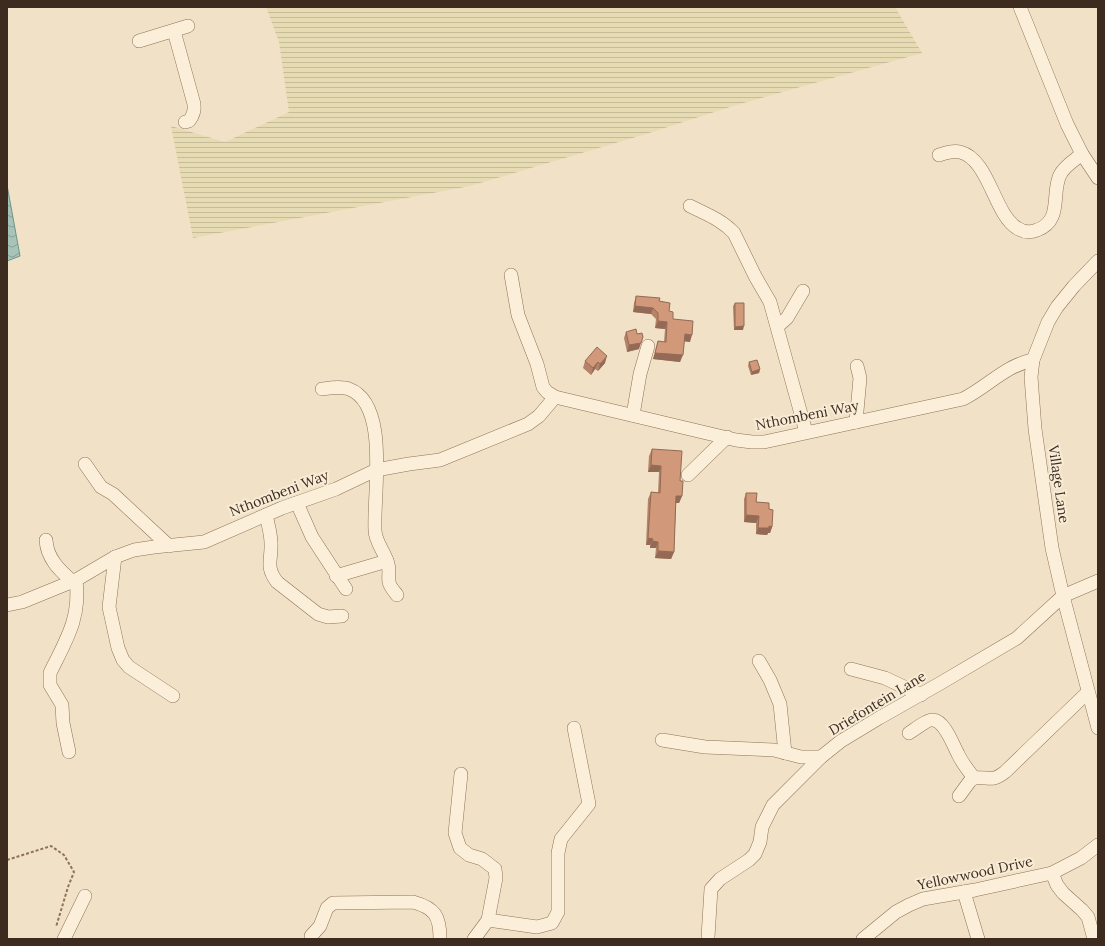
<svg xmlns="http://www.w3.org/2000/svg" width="1105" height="946" font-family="Lora,serif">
<defs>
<pattern id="farmland-rules" width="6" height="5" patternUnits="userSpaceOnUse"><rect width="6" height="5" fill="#e7dbb3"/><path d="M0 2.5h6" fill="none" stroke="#c7bc9a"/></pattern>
<pattern id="water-waves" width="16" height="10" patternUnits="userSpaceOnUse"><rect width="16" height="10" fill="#a7c4ba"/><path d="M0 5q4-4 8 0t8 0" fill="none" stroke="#899f97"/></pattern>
</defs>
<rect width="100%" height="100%" fill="#f1e1c6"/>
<path fill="url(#farmland-rules)" d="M266 7H895L922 53 733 106 646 134 470 186 193 238 171 126 225 142 289 112 279 42Z"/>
<path fill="url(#water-waves)" stroke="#6d9488" d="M7 185 20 256 7 261Z"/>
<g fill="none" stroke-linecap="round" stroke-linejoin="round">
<g stroke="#8e725a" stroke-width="14">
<g id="minor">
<path d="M1020 7 1067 124 1082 154 1098 178"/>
<path d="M174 31 194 104C195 111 193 116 189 121L185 122"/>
<path d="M139 41 188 26"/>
<path d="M939 155C945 153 953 150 960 152 989 159 994 214 1017 228 1023 232 1030 233 1037 230 1063 221 1051 193 1060 175 1064 166 1075 160 1082 154"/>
<path d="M690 206C706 214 722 220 734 233L755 276 770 302 806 432"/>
<path d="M1098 261 1074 286 1057 307 1048 322 1033 360 1031 377 1035 429 1052 548 1063 596 1098 728"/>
<path d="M511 275 518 315 537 364 543 387 547 392 555 397"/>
<path d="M778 326 787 318 803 291"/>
<path d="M322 389C330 388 341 386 349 389 390 404 373 495 375 530 375 542 385 552 388 564 390 570 388 576 389 582 390 587 394 591 397 595"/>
<path d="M633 415 640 374 648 346"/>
<path d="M856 422 860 378 857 366"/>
<path d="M85 464 101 487 113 494 169 546"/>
<path d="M688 475 727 437"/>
<path d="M297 503 312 537 346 589"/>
<path d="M266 515C268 524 271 534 271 543 272 560 265 566 277 582L318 614 328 617 342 616"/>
<path d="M46 540C47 558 59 570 72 581"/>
<path d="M115 557 109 607 118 648 123 660 129 667 173 696"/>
<path d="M336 576 387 561"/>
<path d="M7 605 22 602 76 580 115 557 134 550 154 547 204 542 282 508 336 489 376 470 409 464 440 460 528 424 539 416 555 397 736 440 752 442H764L963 399C987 387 1006 365 1033 360"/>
<path d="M759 661 770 680 780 704 785 753"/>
<path d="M851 669 885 678 921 695"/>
<path d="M909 733C914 730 928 719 933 720 945 721 953 745 958 754 962 763 968 770 974 778"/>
<path d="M662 740 705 747 774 750 801 757H821"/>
<path d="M69 752 63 723 62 705 50 685V673C66 640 81 618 76 580"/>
<path d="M461 774 455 833 460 848 469 855 482 859 495 869 496 878 488 920"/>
<path d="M959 796 970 781 974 778C989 776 991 783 1005 772L1088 692"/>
<path d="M1052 873 1057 885 1063 893 1082 910 1088 917 1094 939"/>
<path d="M964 892 978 939"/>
<path d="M311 936 320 926 327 908 333 903 413 902C435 908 440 916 440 939"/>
<path d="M708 937 711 889 720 879 749 860 755 854 760 842 762 827 773 805 821 757 841 741 879 718 939 684 1017 638 1063 596 1098 581"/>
<path d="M64 939 85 896"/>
<path d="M474 939 488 920 537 927 552 923 558 912V853L561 839 589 804 574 728"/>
<path d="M863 939 896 912 909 905 923 899 975 890 1052 873 1081 858 1098 845"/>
</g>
</g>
<path stroke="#8e725a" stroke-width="2" stroke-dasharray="3 2" stroke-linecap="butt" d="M7 860 51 846 64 855 74 872 68 887 56 927"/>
<use href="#minor" stroke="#fbefda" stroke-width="13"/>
</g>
<g fill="#b48368">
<path d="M636 296 659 301 669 311 673 319 690 342 684 341 680 362 653 359 658 341 664 342 665 329 655 328 656 319 651 314 633 312 634 303Z"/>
<path d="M735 303 743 330H734L733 306Z"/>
<path d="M626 332 637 334 639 349 627 352 624 338Z"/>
<path d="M585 361 605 363 598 371 595 369 591 375 583 368Z"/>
<path d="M749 362 760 369 759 373 751 375 748 366Z"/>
<path d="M652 449 680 481 682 496 679 503H676L674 552 671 559 655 558 656 548H650V545H646L648 499 651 492 658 493 659 472H648L649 456Z"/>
<path d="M746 493 756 502 769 509 772 527 770 533H768L767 535 756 534V523L744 522V499Z"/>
</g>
<g fill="#926a55">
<path d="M635 306 653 308 651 314 633 312Z"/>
<path d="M658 321 667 322 665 329 655 328Z"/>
<path d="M744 326 743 330H734L735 327Z"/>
<path d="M685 334 692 335 690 342 682 341Z"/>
<path d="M641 343 639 349 627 352 629 345Z"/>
<path d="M655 353 683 355 680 362 653 359Z"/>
<path d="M607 356 605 363 598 371 600 364Z"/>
<path d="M598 362 595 369 591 375 593 368Z"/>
<path d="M760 369 759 373 751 375 752 372Z"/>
<path d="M651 465 661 466 659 472H648Z"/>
<path d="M676 496H682L679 503H674Z"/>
<path d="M746 515 759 516 756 523 744 522Z"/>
<path d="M769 526 772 527 770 533H768L767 535 756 534 758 528Z"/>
<path d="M648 538 653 539 650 545H646Z"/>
<path d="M652 541 658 542 656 548H650Z"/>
<path d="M658 551 674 552 671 559 655 558Z"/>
</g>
<g fill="#d19879" stroke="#926a55">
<path d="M636 296 660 298 659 301 670 303 669 311 673 312V319L693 321 692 335 685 334 683 355 655 353 658 341 666 342 667 322 658 321V313L653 308 635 306Z"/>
<path d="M735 303H744V326L735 327Z"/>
<path d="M636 329 637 334 642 333 643 337 641 343 629 345 626 332Z"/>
<path d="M597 347 607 356 600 364 598 362 593 368 585 361Z"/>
<path d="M757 360 760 369 752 372 749 362Z"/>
<path d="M652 449 682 451 680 481H683L682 496H676L674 552 658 551V542L652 541 653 539 648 538 651 492 660 493 661 466 651 465Z"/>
<path d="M746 493H757L756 502 769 503V509L773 510 772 527 769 526V528H758L759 516 746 515Z"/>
</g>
<g text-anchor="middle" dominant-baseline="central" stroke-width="4" stroke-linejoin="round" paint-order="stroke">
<g font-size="14" fill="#3d2b1f" stroke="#f8ecd6">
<text transform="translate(807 415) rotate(-11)">Nthombeni Way</text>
<text transform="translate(1059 484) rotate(82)">Village Lane</text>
<text transform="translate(279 493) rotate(-21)">Nthombeni Way</text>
<text transform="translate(877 703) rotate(-31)">Driefontein Lane</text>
<text transform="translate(975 873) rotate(-12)">Yellowwood Drive</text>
</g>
</g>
<rect width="1105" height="946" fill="none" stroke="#3d2b1f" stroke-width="16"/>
</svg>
